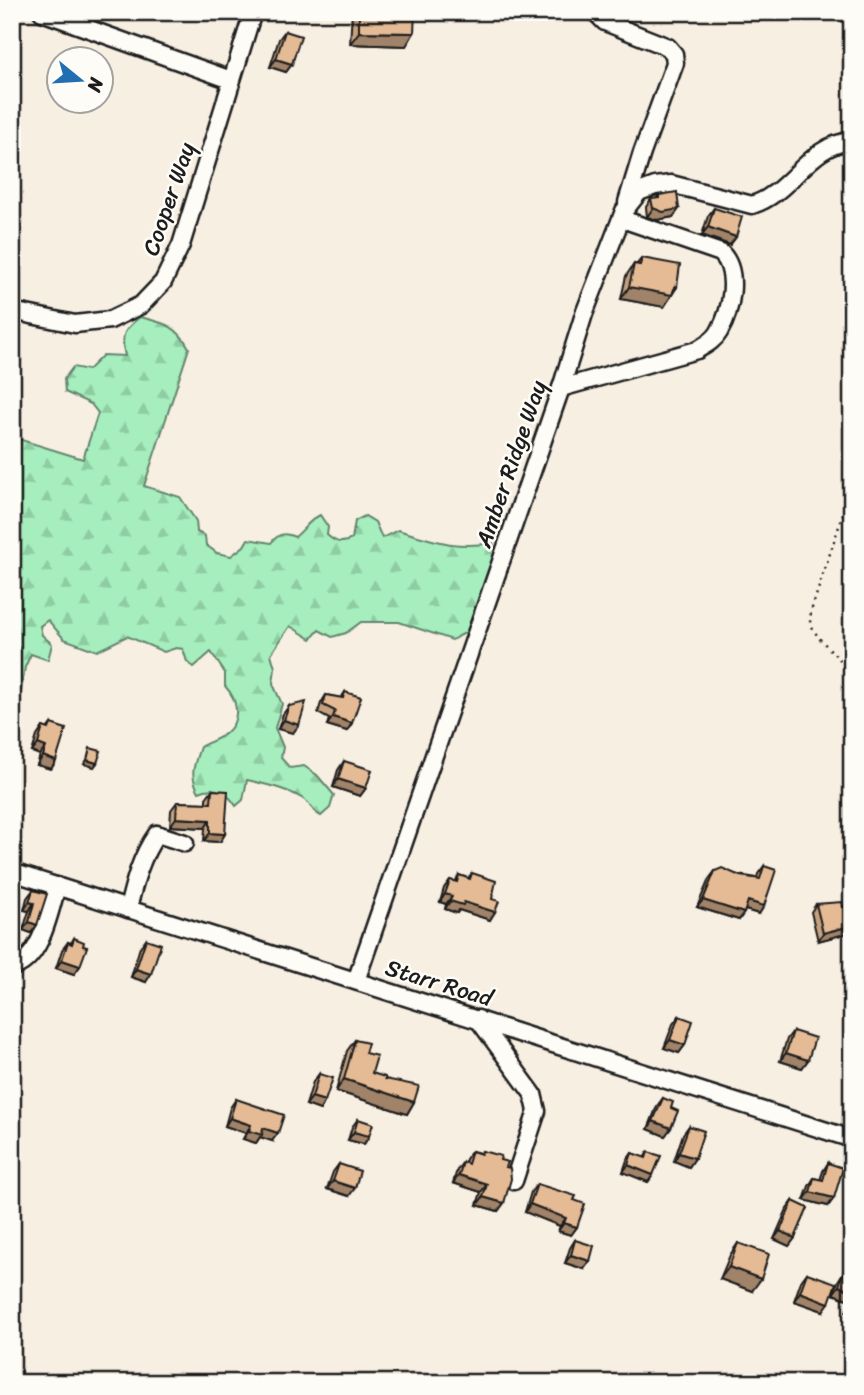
<svg xmlns="http://www.w3.org/2000/svg" width="864" height="1395" font-family="Sriracha,sans-serif">
<defs>
<pattern id="forest-firs" width="22" height="20" patternUnits="userSpaceOnUse" patternTransform="scale(1.75)"><rect width="22" height="20" fill="#a6eebd"/><path d="M5 1l3.5 6h-7zM16 11l3.5 6h-7z" fill="#8ecca2"/></pattern>
</defs>
<rect width="100%" height="100%" fill="#f8efe3"/>
<filter id="ink" filterUnits="userSpaceOnUse"><feTurbulence type="fractalNoise" baseFrequency=".0143" numOctaves="2"/><feDisplacementMap in="SourceGraphic" scale="14" xChannelSelector="R" yChannelSelector="G"/><feConvolveMatrix kernelMatrix="1 2 1 2 8 2 1 2 1" color-interpolation-filters="sRGB"/></filter>
<g filter="url(#ink)">
<path fill="url(#forest-firs)" stroke="#61856c" stroke-width="2" d="M140 317C164 323 177 325 189 348L144 486 180 497 196 521 197 532 205 536 206 545 217 553 231 556 244 546 248 539 271 543C278 534 284 532 295 537 305 529 308 521 320 515L328 527 327 535C336 543 341 544 352 539L355 521 365 516 375 522 382 538 398 530C435 541 454 549 493 543L496 560 474 628 452 640 399 622H361L346 633 332 637 319 630 311 639 290 626 271 654 275 668 273 684 282 704 275 728 283 747 281 758 290 768 304 766 317 775 334 795 330 808 321 816C311 811 313 807 306 801 292 790 264 784 247 780L243 800 236 806C227 792 215 785 199 792 189 775 194 765 200 747 208 742 220 739 226 733 242 720 237 699 225 686V673L211 652 194 667 187 662 183 649 176 648 164 652 127 636 97 651 64 639 48 620 40 626 42 635 52 644 48 660 31 654 25 667 21 691 12 701V664L20 649 12 640V437L83 459 98 413 91 404 65 392 64 379 73 367 88 370 103 355 125 356C120 335 124 329 140 317Z"/>
<g fill="none" stroke-linecap="round" stroke-linejoin="round">
<g stroke="#1c1c1c" stroke-width="21">
<g id="minor">
<path d="M42 12 231 80"/>
<path d="M595 12 605 22 668 47 674 54 675 63 642 153 627 202"/>
<path d="M12 311 75 324 110 320 141 305 163 282 181 245 253 12"/>
<path d="M561 388 697 350C705 345 714 341 719 332 731 311 740 272 721 253L622 219"/>
<path d="M12 872 852 1139"/>
<path d="M128 909C134 883 141 856 157 834L185 843"/>
<path d="M12 967C41 961 50 910 57 886"/>
<path d="M356 981 561 388 584 314 624 211 639 192 655 186 671 184 752 205C792 193 808 144 852 141"/>
<path d="M478 1019 533 1094 537 1111 514 1181"/>
</g>
</g>
<path stroke="#1c1c1c" stroke-width="2.5" stroke-dasharray="2 5" stroke-linecap="butt" d="M852 487 811 611 810 623 818 637 852 672"/>
<use href="#minor" stroke="#fdfcf7" stroke-width="16"/>
</g>
<g fill="#c5a180" stroke="#1c1c1c" stroke-width="2">
<path d="M352 12H415L406 46 350 44Z"/>
<path d="M285 31 292 64 286 72 270 67 279 39Z"/>
<path d="M659 195 679 209 673 217 657 220 647 217 646 207 651 199H656Z"/>
<path d="M714 208 736 237 730 245 702 235 708 216Z"/>
<path d="M642 258 677 287 664 307 621 299 626 276 634 264H637Z"/>
<path d="M345 692 352 723 347 731 327 725 329 719 318 713 321 703 326 695 341 698Z"/>
<path d="M289 706 293 733 278 729 283 714Z"/>
<path d="M51 724 56 761 51 769 37 765 40 755 32 752 37 736 43 727 47 729Z"/>
<path d="M344 761 366 788 360 796 333 787 338 770Z"/>
<path d="M212 790 225 834 220 842 204 841 205 828 170 826 171 810 177 802 206 803V798Z"/>
<path d="M764 866V906L759 914 745 910 739 920 697 907 709 879 715 871 757 878 758 874Z"/>
<path d="M472 873 492 899 490 920 459 910 457 913 445 909 446 904 440 902 444 888 450 880 455 882 459 875 468 878Z"/>
<path d="M33 890 37 925 31 933 23 930 29 911 24 910 27 898Z"/>
<path d="M816 904 845 934 818 941 811 912Z"/>
<path d="M74 938 80 966 74 974 56 968 62 950 68 942 71 943Z"/>
<path d="M146 939V982L131 977 140 947Z"/>
<path d="M679 1016 685 1045 679 1053 664 1048 673 1024Z"/>
<path d="M793 1031 808 1060 802 1068 780 1061 787 1039Z"/>
<path d="M355 1040 365 1053 372 1073 385 1079 414 1102 407 1114 336 1091 347 1051Z"/>
<path d="M319 1074 320 1110 306 1105 313 1082Z"/>
<path d="M663 1098 671 1108V1128L665 1136 648 1129 657 1106Z"/>
<path d="M236 1099 272 1141 260 1137 256 1143 243 1139 246 1133 225 1126 230 1108Z"/>
<path d="M358 1119 369 1136 364 1144 348 1140 352 1127Z"/>
<path d="M689 1126 695 1158 689 1167 674 1161 683 1134Z"/>
<path d="M472 1151 480 1153 482 1151 500 1160 506 1167 504 1203 498 1211 477 1205 481 1192 453 1183 457 1170 463 1162 465 1163 466 1159Z"/>
<path d="M648 1152 653 1175 648 1182 623 1172 627 1160 632 1153 644 1158Z"/>
<path d="M828 1163 834 1198 828 1206 804 1200 809 1186 814 1178 820 1180 823 1171Z"/>
<path d="M339 1164 349 1196 327 1189 333 1172Z"/>
<path d="M537 1184 574 1200 577 1227 571 1235 558 1231 560 1226 525 1212 531 1192Z"/>
<path d="M793 1201 795 1238 789 1246 774 1239 787 1209Z"/>
<path d="M575 1240 584 1269 565 1263 570 1248Z"/>
<path d="M738 1243 752 1291 720 1279 730 1255Z"/>
<path d="M807 1273 823 1311 794 1301 801 1281Z"/>
<path d="M843 1273 852 1276V1313L846 1312 850 1300 833 1294 838 1281Z"/>
</g>
<g fill="#a08368" stroke="#1c1c1c" stroke-width="2">
<path d="M359 32 414 33 406 46 350 44Z"/>
<path d="M276 59 292 64 286 72 270 67Z"/>
<path d="M653 208 679 209 673 217 657 220 647 217Z"/>
<path d="M708 227 736 237 730 245 702 235Z"/>
<path d="M675 286 677 287 664 307 621 299 629 287Z"/>
<path d="M333 717 352 723 347 731 327 725Z"/>
<path d="M284 720 299 725 293 733 278 729Z"/>
<path d="M38 744 46 747 40 755 32 752Z"/>
<path d="M43 756 56 761 51 769 37 765Z"/>
<path d="M87 760 97 763 94 767 84 764Z"/>
<path d="M338 779 366 788 360 796 333 787Z"/>
<path d="M176 818 210 820 205 828 170 826Z"/>
<path d="M210 833 225 834 220 842 204 841Z"/>
<path d="M445 894 452 896 446 904 440 902Z"/>
<path d="M703 900 744 913 739 920 697 907Z"/>
<path d="M450 901 464 902 495 912 490 920 459 910 457 913 445 909Z"/>
<path d="M748 901 764 906 759 914 742 909Z"/>
<path d="M29 902 34 903 29 911 24 910Z"/>
<path d="M29 922 37 925 31 933 23 930Z"/>
<path d="M850 926 845 934 818 941 823 933Z"/>
<path d="M62 960 80 966 74 974 56 968Z"/>
<path d="M136 969 151 974 146 982 131 977Z"/>
<path d="M670 1040 685 1045 679 1053 664 1048Z"/>
<path d="M786 1053 808 1060 802 1068 780 1061Z"/>
<path d="M344 1079 414 1102 407 1114 336 1091Z"/>
<path d="M312 1097 325 1101 320 1110 306 1105Z"/>
<path d="M230 1118 251 1125 246 1133 225 1126Z"/>
<path d="M653 1121 671 1128 665 1136 648 1129Z"/>
<path d="M263 1128 278 1133 272 1141 260 1137 256 1143 243 1139 249 1131Z"/>
<path d="M354 1132 369 1136 364 1144 348 1140Z"/>
<path d="M679 1153 695 1158 689 1167 674 1161Z"/>
<path d="M628 1165 653 1175 648 1182 623 1172Z"/>
<path d="M459 1175 487 1184 481 1192 453 1183Z"/>
<path d="M333 1181 355 1188 349 1196 327 1189Z"/>
<path d="M810 1192 834 1198 828 1206 804 1200Z"/>
<path d="M483 1197 504 1203 498 1211 477 1205Z"/>
<path d="M530 1204 566 1218 560 1226 525 1212Z"/>
<path d="M564 1223 577 1227 571 1235 558 1231Z"/>
<path d="M780 1231 795 1238 789 1246 774 1239Z"/>
<path d="M571 1255 590 1261 584 1269 565 1263Z"/>
<path d="M729 1267 761 1279 752 1291 720 1279Z"/>
<path d="M839 1286 852 1291V1297L850 1300 833 1294Z"/>
<path d="M800 1292 829 1303 823 1311 794 1301Z"/>
<path d="M852 1304V1313L846 1312Z"/>
</g>
<g fill="#e5bb95" stroke="#1c1c1c" stroke-width="2">
<path d="M359 12H415L414 33 359 32Z"/>
<path d="M285 31 301 36 292 64 276 59Z"/>
<path d="M677 192 679 209 663 212 653 208 651 199 659 198V195Z"/>
<path d="M714 208 742 217 736 237 708 227Z"/>
<path d="M642 258 680 265 677 287 675 286 672 295 629 287 634 264 640 265Z"/>
<path d="M345 692 361 697 352 723 333 717 335 711 323 705 326 695 343 698Z"/>
<path d="M306 702 299 725 284 720 289 706Z"/>
<path d="M51 724 66 729 56 761 43 756 46 747 38 744 43 727 49 729Z"/>
<path d="M90 748 101 751 97 763 87 760Z"/>
<path d="M344 761 372 770 366 788 338 779Z"/>
<path d="M212 790 228 791 225 834 210 833V820L176 818 177 802 211 803Z"/>
<path d="M764 866 776 870 764 906 748 901 744 913 703 900 715 871 722 868 740 876 760 879Z"/>
<path d="M472 873 496 881 492 899 499 901 495 912 464 902 463 905 450 901 452 896 445 894 450 880 457 882 459 875 470 879Z"/>
<path d="M33 890 47 894 37 925 29 922 34 903 29 902Z"/>
<path d="M842 902 843 907 846 906 850 926 823 933 816 904Z"/>
<path d="M74 938 84 942 83 946 87 947 80 966 62 960 68 942 72 944Z"/>
<path d="M146 939 161 944 151 974 136 969Z"/>
<path d="M679 1016 693 1021 685 1045 670 1040Z"/>
<path d="M793 1031 815 1038 808 1060 786 1053Z"/>
<path d="M355 1040 368 1043 365 1053 377 1056 372 1073 385 1077V1079L419 1086 414 1102 344 1079Z"/>
<path d="M319 1074 333 1078 325 1101 312 1097Z"/>
<path d="M663 1098 673 1102 671 1108 678 1111 671 1128 653 1121Z"/>
<path d="M236 1099 284 1115 278 1133 263 1128 262 1135 249 1131 251 1125 230 1118Z"/>
<path d="M358 1119 373 1124 369 1136 354 1132Z"/>
<path d="M689 1126 704 1131 695 1158 679 1153Z"/>
<path d="M472 1151 481 1154 482 1151 501 1156 500 1160 508 1162 506 1167 510 1168 511 1179 504 1203 483 1197 487 1184 459 1175 463 1162 468 1164Z"/>
<path d="M648 1152 661 1156 653 1175 628 1165 632 1153 646 1158Z"/>
<path d="M828 1163 843 1168 834 1198 810 1192 814 1178 823 1180Z"/>
<path d="M339 1164 360 1171 355 1188 333 1181Z"/>
<path d="M537 1184 576 1196 574 1200 585 1204 577 1227 564 1223 566 1218 530 1204Z"/>
<path d="M793 1201 808 1208 795 1238 780 1231Z"/>
<path d="M575 1240 594 1246 590 1261 571 1255Z"/>
<path d="M738 1243 769 1254 761 1279 729 1267Z"/>
<path d="M807 1273 836 1283 829 1303 800 1292Z"/>
<path d="M843 1273 852 1276V1291L839 1286Z"/>
</g>
</g>
<g text-anchor="middle" dominant-baseline="central" stroke-width="5" stroke-linejoin="round" paint-order="stroke">
<g font-size="23" fill="#1c1c1c" stroke="#fdfcf7">
<text transform="translate(169 199) rotate(-71)">Cooper Way</text>
<text transform="translate(511 464) rotate(-71)">Amber Ridge Way</text>
<text transform="translate(439 983) rotate(17)">Starr Road</text>
</g>
</g>
<rect width="864" height="1395" fill="none" stroke="#fdfcf7" stroke-width="42"/>
<rect x="21" y="21" width="822" height="1353" fill="none" stroke="#1c1c1c" stroke-width="2.5" filter="url(#ink)"/>
<g transform="translate(80 80) rotate(108)"><circle r="33" fill="#fdfcf7" stroke="#a3a29f" stroke-width="2"/>
<path d="M0-5L12 26L0 18L-12 26Z" fill="#1f6fb2"/>
<text y="-10" font-size="19" font-weight="bold" text-anchor="middle" fill="#1c1c1c">N</text>
</g>
</svg>
